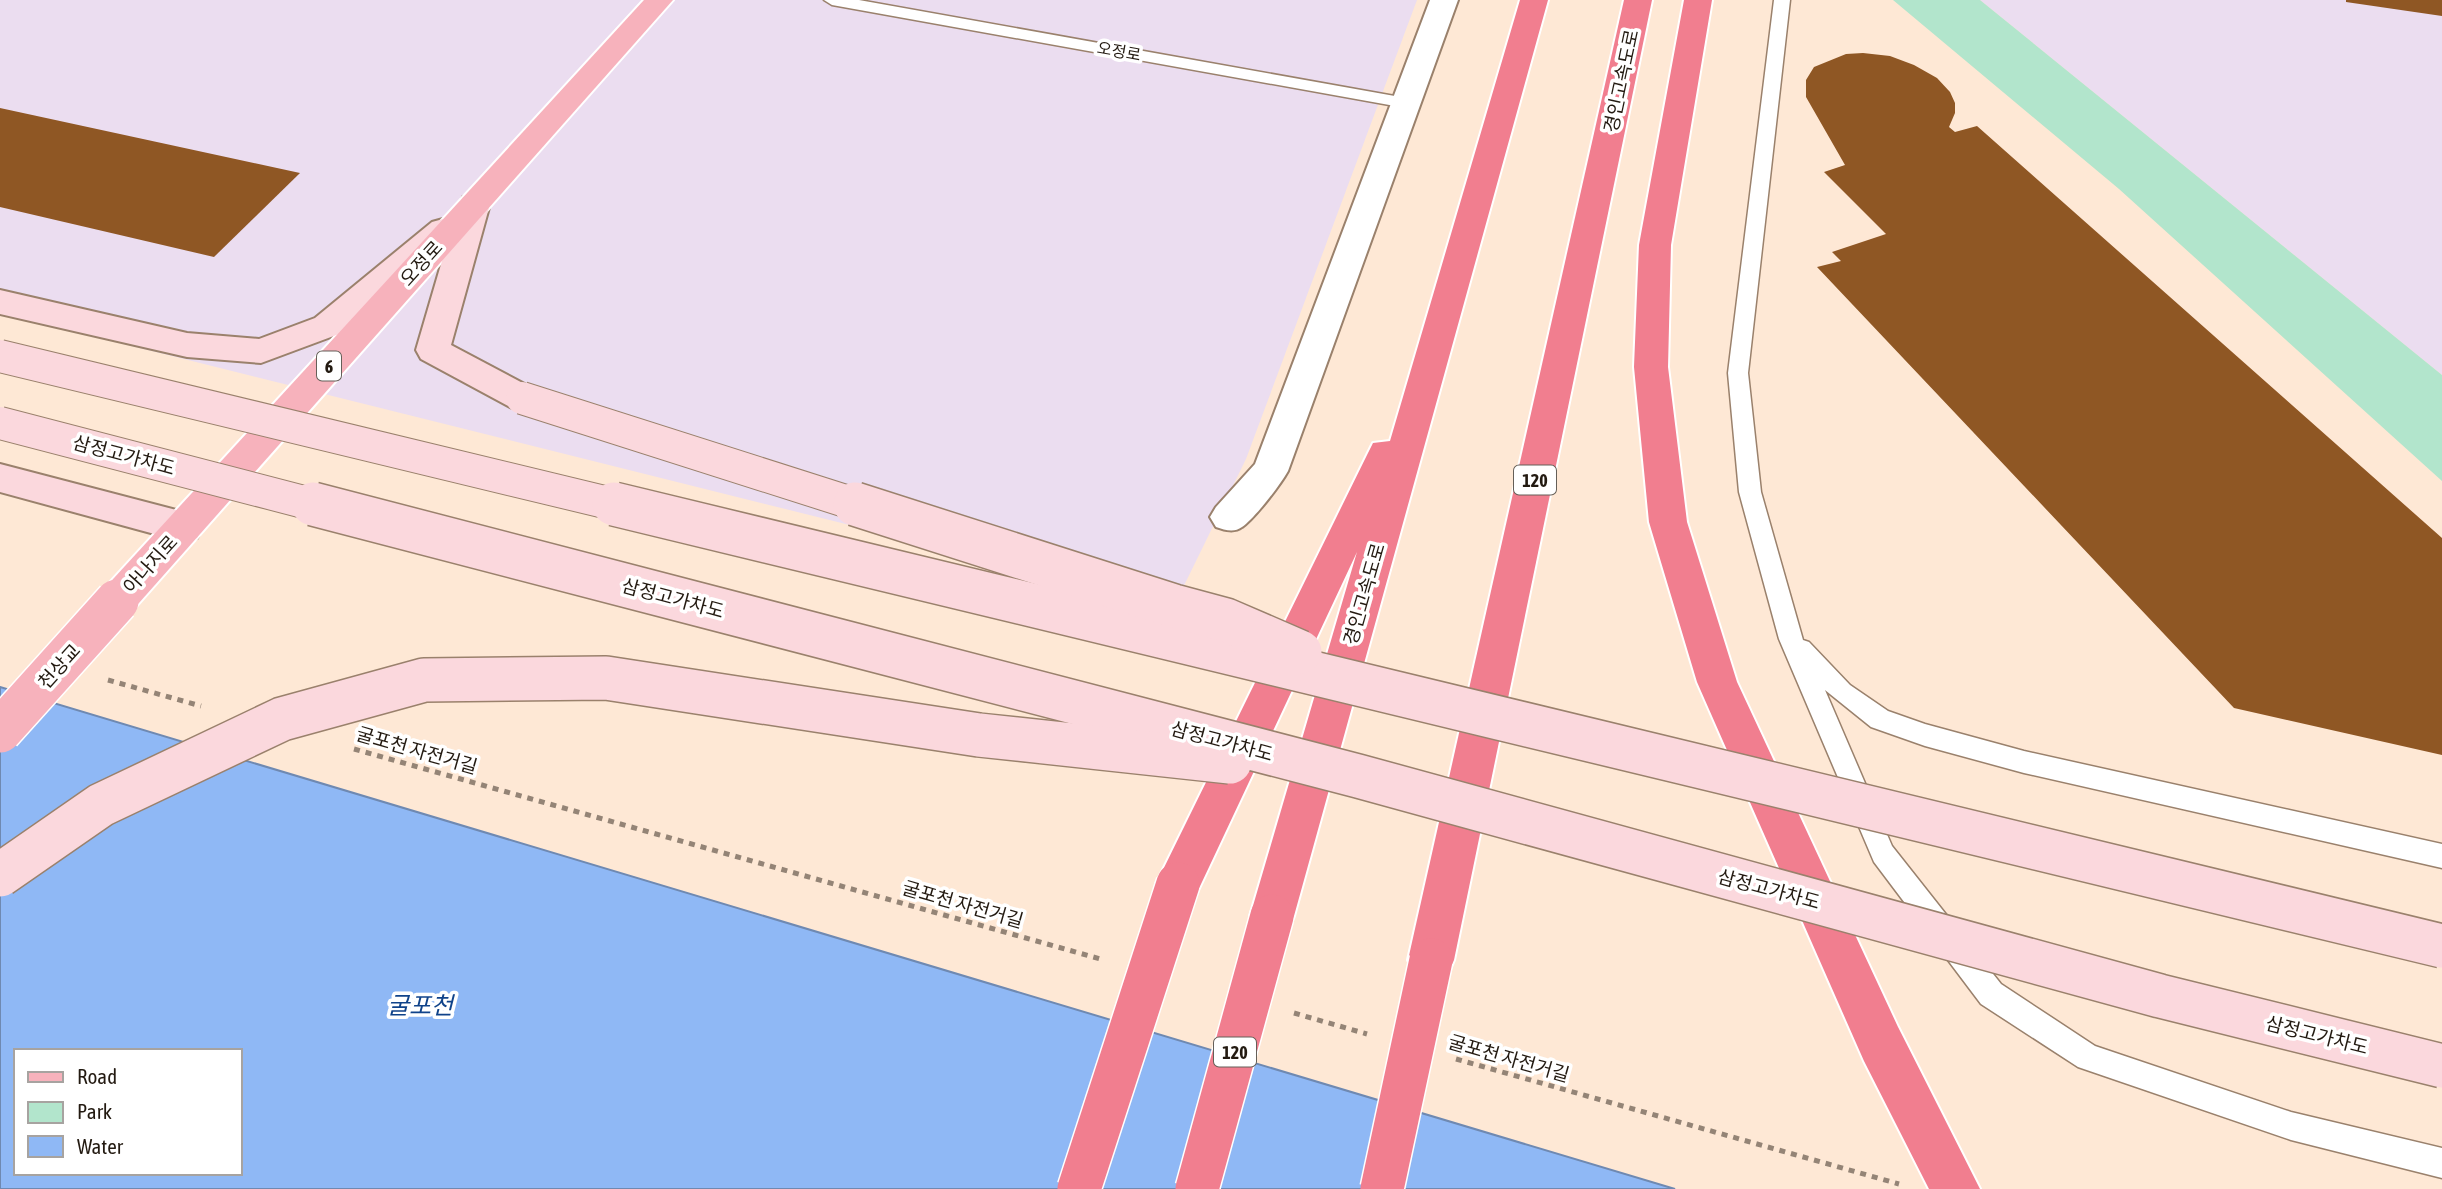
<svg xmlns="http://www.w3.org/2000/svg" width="2442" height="1189" font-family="'Asap Condensed','Noto Sans KR',sans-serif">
<rect width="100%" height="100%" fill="#fee8d5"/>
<g fill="#ebddf0">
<path d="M0 0H1417L1246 459 1174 606 0 313Z"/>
<path d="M1980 0H2442V375Z"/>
</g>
<path fill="#b2e5cc" d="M1893 0H1980L2442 375V481L2119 189Z"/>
<path fill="#8fb8f5" stroke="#6f89b1" stroke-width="2" fill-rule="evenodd" d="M0 687 1675 1189H0ZM16 1051H240V1173H16Z"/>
<g fill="#8f5724">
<path d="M2346 0H2442V16L2346 2Z"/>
<path d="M1863 53 1890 56 1914 65 1937 78 1950 92 1955 103V113L1949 127 1955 132 1977 126 2442 538V755L2234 708 1817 267 1841 261 1832 252 1886 234 1824 172 1845 165 1806 97V80L1814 67 1846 54Z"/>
<path d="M0 108 300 173 214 257 0 207Z"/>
</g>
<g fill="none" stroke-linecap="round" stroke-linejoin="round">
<g stroke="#9a816c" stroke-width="3">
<g id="lane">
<path d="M824 0H859L1406 98 1415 103 1406 108 832 5Z"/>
<path d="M1774 0H1790L1748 373 1761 492 1803 640 1809 642 1850 685 1888 711 1925 724 2024 751 2442 844V868L2024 773 1925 746 1871 727 1825 690 1892 846 2001 984 2095 1046 2291 1112 2442 1148V1178L2291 1140 2078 1067 1981 1004 1874 862 1779 639 1739 492 1728 373Z"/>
</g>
</g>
<g stroke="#9a816c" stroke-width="4">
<path id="street" d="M1430 0H1458L1288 471C1281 484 1254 519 1242 527 1234 533 1225 530 1216 527L1210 517 1216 507 1255 464Z"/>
</g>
<g stroke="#9a816c" stroke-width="4">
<g id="secondary">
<path d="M474 194 485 197 490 204 451 345 534 389 539 398 534 407 522 411 510 407 421 359 416 350 447 244 339 334 261 363 187 357 0 314V290L187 333 259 339 315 318 432 222 443 219 453 222 463 197Z"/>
<path d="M0 464 184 512 197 516 203 527 197 538 184 542 0 492Z"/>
</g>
</g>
<g stroke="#fff" stroke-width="4">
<path id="primary" d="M644 0H673L131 612 117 617 103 612 98 601 103 590Z"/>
</g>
<g stroke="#fff" stroke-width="4">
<g id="highway">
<path d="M1520 0H1548L1294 916 1288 931 1272 937 1256 931 1250 916 1357 552 1194 899 1178 905 1162 899 1156 884 1368 453 1373 443 1390 441Z"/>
<path d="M1624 0H1652L1454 960 1447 976 1431 982 1415 976 1408 960Z"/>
<path d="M1684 0H1712L1671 245 1668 367 1687 522 1737 682 1898 1027 1980 1189H1929L1864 1061 1697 682 1649 522 1634 367 1639 245Z"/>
</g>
</g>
<g stroke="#948476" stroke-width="5" stroke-dasharray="6 6" stroke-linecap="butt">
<path d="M108 680 201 706"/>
<path d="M354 749 1104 960"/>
<path d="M1294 1013 1367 1034"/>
<path d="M1456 1059 1899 1184"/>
</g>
<use href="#lane" fill="#fff" fill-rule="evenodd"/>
<use href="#street" fill="#fff" fill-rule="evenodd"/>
<use href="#secondary" fill="#fbd8dd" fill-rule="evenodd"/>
<use href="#primary" fill="#f7b2bc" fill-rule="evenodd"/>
<use href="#highway" fill="#f17e8f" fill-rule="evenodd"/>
<g stroke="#9a816c" stroke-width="34" stroke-linecap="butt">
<g id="secondary-bridge-far1">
<path d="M0 356 621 506"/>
<path d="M522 398 861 506"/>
<path d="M0 423 319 506"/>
</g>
</g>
<g stroke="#9a816c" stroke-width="46" stroke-linecap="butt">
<g id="secondary-bridge">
<path d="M313 504 1358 776 2160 996 2442 1066"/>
<path d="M614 504 2442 946"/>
<path d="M855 504 1174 606 1226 620 1300 652"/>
<path d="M0 875 101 805 282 719 424 680 606 678 979 735 1230 762"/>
</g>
</g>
<g stroke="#fff" stroke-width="46" stroke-linecap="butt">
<path id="primary-bridge" d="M0 731 117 601"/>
</g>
<g stroke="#fff" stroke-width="46" stroke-linecap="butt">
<g id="highway-bridge">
<path d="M1079 1189 1178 884"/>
<path d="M1197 1189 1272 916"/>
<path d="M1382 1189 1431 960"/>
</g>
</g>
<use href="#secondary-bridge-far1" stroke="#fbd8dd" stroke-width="32"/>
<use href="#secondary-bridge" stroke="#fbd8dd" stroke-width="43"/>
<use href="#primary-bridge" stroke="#f7b2bc" stroke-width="43"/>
<use href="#highway-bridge" stroke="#f17e8f" stroke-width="43"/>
</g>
<g text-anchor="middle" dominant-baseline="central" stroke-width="7" stroke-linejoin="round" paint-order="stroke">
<g font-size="16" fill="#231a11" stroke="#fff">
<text transform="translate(1119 51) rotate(10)">오정로</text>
</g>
<g fill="#fff" stroke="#655f58" stroke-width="2">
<rect x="317" y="351.5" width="24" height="29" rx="5"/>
<rect x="1514" y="465.5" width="42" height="29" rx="5"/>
<rect x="1214" y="1037.5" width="42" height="29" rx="5"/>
</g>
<g font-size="18" font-weight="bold" fill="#231a11">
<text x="329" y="366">6</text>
<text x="1535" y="480">120</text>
<text x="1235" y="1052">120</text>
</g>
<g font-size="19" fill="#231a11" stroke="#fff">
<text transform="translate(1621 81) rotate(-78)">경인고속도로</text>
<text transform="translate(421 263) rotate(-48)">오정로</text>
<text transform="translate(124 455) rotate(15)">삼정고가차도</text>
<text transform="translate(150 564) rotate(-48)">아나지로</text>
<text transform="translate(1364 594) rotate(-74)">경인고속도로</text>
<text transform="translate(673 598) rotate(15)">삼정고가차도</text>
<text transform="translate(59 666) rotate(-48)">천상교</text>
<text transform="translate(1222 741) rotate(15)">삼정고가차도</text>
<text transform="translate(417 750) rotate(16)">굴포천 자전거길</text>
<text transform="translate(1769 889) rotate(15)">삼정고가차도</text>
<text transform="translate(963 904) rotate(16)">굴포천 자전거길</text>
<text transform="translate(2317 1035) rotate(14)">삼정고가차도</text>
<text transform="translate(1509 1058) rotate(16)">굴포천 자전거길</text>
</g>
<g font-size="24" font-style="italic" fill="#10438a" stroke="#fff">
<text x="420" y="1005">굴포천</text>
</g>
</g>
<rect x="14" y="1049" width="228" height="126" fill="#ffffff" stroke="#a7a3a0" stroke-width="2"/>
<rect x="28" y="1072" width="35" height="10" fill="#f7b2bc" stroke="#a7a3a0" stroke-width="2"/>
<text x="77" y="1084" font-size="21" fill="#231a11">Road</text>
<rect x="28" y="1102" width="35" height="21" fill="#b2e5cc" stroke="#a7a3a0" stroke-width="2"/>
<text x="77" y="1119" font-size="21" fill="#231a11">Park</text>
<rect x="28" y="1136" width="35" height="21" fill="#8fb8f5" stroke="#a7a3a0" stroke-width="2"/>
<text x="77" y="1154" font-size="21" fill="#231a11">Water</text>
</svg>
